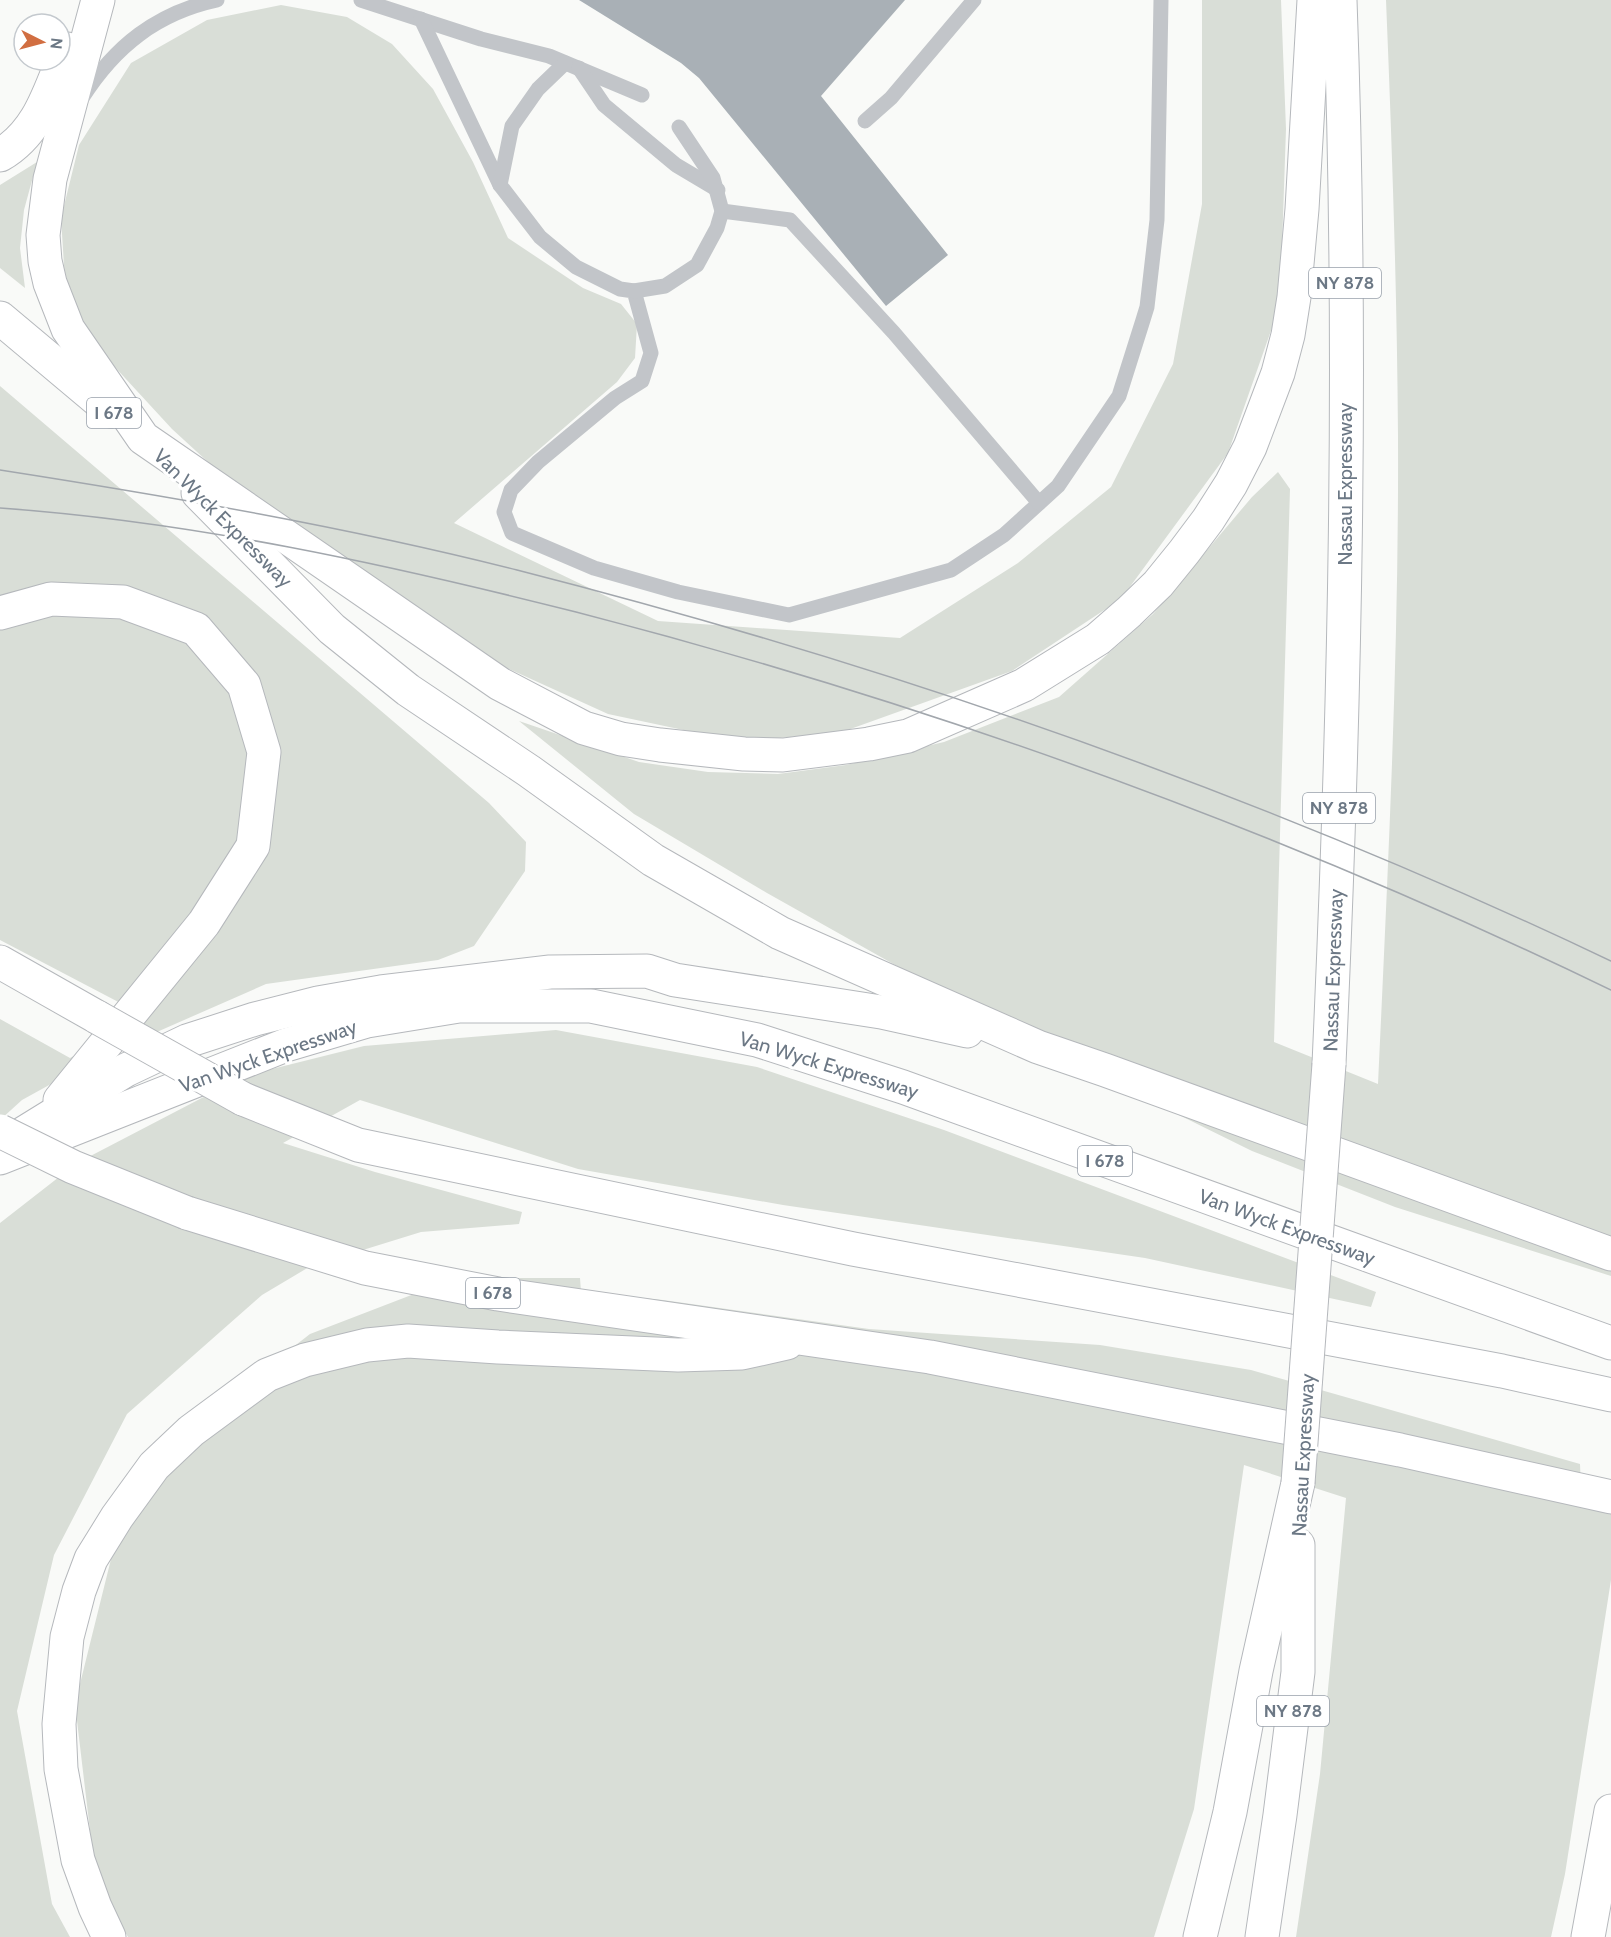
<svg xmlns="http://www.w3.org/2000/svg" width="1611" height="1937" font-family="Cabin,sans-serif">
<rect width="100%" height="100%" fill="#f9faf8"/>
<g fill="#d9ded7">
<path d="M1202 0H1281L1286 129 1280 305 1228 453 1121 599 1012 671 842 732 740 742 608 714 467 650 220 473 172 429 90 340 65 281 61 218 79 145 131 63 207 20 281 5 347 17 392 44 433 89 473 162 508 238 583 288 621 304 637 324 635 358 617 382 454 523 658 621 900 638 1018 563 1111 487 1173 364 1202 204Z"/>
<path d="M1386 0H1611V1276L1395 1207 1252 1151 1041 1047 767 893 634 814 519 721 639 762 708 772 778 774 846 765 944 742 1059 697 1153 614 1252 497 1278 472 1290 489 1274 1042 1378 1084C1388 868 1399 652 1398 436 1397 290 1392 145 1386 0Z"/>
<path d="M37 162 24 210 20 248 25 288 0 268V185Z"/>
<path d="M0 386 489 803 526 842 525 871 474 946 438 960 266 984 100 1057 22 1100 0 1120V1019L70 1058 147 1017 0 940Z"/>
<path d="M556 1030 757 1067 944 1130 1376 1292 1371 1307 1145 1258 783 1205 578 1169 360 1100 283 1143 375 1172 522 1212 519 1224 421 1232 350 1254 346 1245 262 1295 127 1414 54 1555 17 1711 52 1904 70 1937H0V1223L77 1163 244 1076 364 1046Z"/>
<path d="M515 1278H580L581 1292 663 1300 869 1329 1100 1345 1251 1370 1580 1464 1581 1488 1611 1495V1580L1565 1874 1551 1937H1296L1320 1774 1346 1498 1244 1465 1194 1809 1154 1937H128L96 1881 75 1704 114 1547 193 1425 310 1334 427 1289Z"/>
</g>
<path fill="#a9b0b6" d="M579 0H905L821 96 948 255 886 306 699 78 681 63Z"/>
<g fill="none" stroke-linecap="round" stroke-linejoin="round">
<g stroke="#b6b9bd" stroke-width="35">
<path id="primary" d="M1588 1937 1611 1811"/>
</g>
<g stroke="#b5b8bc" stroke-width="35">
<g id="motorway">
<path d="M98 0 50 179 43 235 45 261 50 283 68 329 143 438 500 684 584 728 621 739 660 745 744 754 783 755 869 744 908 736 1024 685 1098 639 1129 612 1158 584 1184 552 1208 520 1231 484 1250 447 1278 373 1288 335 1294 297 1302 209 1314 0"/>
<path d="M0 155C40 132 50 89 67 49"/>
<path d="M0 318 111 411"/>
<path d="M198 493 332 629 408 690 529 771 653 860 780 933 1038 1047 1105 1070 1611 1254"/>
<path d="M0 613 51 599 123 602 196 629 244 685 264 752 253 846 204 923 60 1100"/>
<path d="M0 962 97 1017"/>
<path d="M1329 1064C1345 710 1353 354 1340 0"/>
<path d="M243 1099 358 1145 853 1249 1502 1371 1611 1395"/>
<path d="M24 1133 126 1070 187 1041 255 1019 318 1003 381 992 550 972 647 971 675 980 881 1012 967 1031"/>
<path d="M0 1158 286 1045 367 1021 459 1006H591L757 1040 903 1087 1611 1343"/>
<path d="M187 1213 365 1268 498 1294 930 1357 1400 1450 1611 1497"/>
<path d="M109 1937 95 1907 78 1860 61 1769 59 1724 67 1637 79 1591 91 1559 117 1517 154 1466 191 1431 267 1375 305 1360 367 1345 408 1341 498 1347 678 1355 742 1353 787 1343"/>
<path d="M1200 1937 1230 1812 1256 1671 1298 1483"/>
<path d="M1262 1937 1280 1815 1298 1672V1545"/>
</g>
</g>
<g stroke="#c2c5c9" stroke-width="15">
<path d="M361 0 481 39 549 56 642 95"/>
<path d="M421 19 500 185 540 237 576 267 620 289 634 291 651 353 642 381 615 398 538 462 511 490 504 512 512 533 594 568 678 592 789 615 951 570 1004 535 1058 486 1119 396 1143 320 1147 307 1157 220 1161 0"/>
<path d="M579 68 604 105 676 165 718 190"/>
<path d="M82 98C115 46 157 13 217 0"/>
<path d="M865 121 891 98 974 0"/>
<path d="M500 185 512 126 538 89 565 63"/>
<path d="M722 211 790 220 894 333 1039 503"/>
<path d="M634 291 665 286 697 265 717 228 722 211 713 178 679 127"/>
</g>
<use href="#primary" stroke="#fff" stroke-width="33"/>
<use href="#motorway" stroke="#fff" stroke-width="33"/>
<g stroke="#a2a7ad" stroke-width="1.5">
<path d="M0 470C173 497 347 527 517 570 893 666 1260 794 1611 961"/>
<path d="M0 508C195 522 386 564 576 612 932 704 1280 830 1611 990"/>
</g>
<g stroke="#b5b8bc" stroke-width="35" stroke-linecap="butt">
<g id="motorway-bridge">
<path d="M97 1017 243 1099"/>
<path d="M0 1131 73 1167 187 1213"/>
<path d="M1298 1483 1329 1064"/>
</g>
</g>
<use href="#motorway-bridge" stroke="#fff" stroke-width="33"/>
</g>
<g text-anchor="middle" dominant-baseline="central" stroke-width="6" stroke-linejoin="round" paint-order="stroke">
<g fill="#fff" stroke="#98a0aa" stroke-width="1.5">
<rect x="1309" y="268" width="72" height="30" rx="4.5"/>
<rect x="87" y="398" width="54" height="30" rx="4.5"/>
<rect x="1303" y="793" width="72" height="30" rx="4.5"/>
<rect x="1078" y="1146" width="54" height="30" rx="4.5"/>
<rect x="466" y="1278" width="54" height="30" rx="4.5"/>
<rect x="1257" y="1696" width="72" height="30" rx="4.5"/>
</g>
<g font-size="18" font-weight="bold" fill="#6c7885">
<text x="1345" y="283">NY 878</text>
<text x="114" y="413">I 678</text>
<text x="1339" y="808">NY 878</text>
<text x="1105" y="1161">I 678</text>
<text x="493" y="1293">I 678</text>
<text x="1293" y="1711">NY 878</text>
</g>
<g font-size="20" fill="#6c7885" stroke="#fff">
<text transform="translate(1345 484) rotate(-90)">Nassau Expressway</text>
<text transform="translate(223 518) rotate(45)">Van Wyck Expressway</text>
<text transform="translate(1333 970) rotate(-88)">Nassau Expressway</text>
<text transform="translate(268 1056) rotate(-19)">Van Wyck Expressway</text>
<text transform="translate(829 1065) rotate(17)">Van Wyck Expressway</text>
<text transform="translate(1287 1227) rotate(20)">Van Wyck Expressway</text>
<text transform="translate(1303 1455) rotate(-87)">Nassau Expressway</text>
</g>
</g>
<g transform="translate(42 42) rotate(96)"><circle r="28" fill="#ffffff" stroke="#c4c9ce" stroke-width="1.5"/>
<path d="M0-4.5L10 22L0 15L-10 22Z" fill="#d16e41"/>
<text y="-9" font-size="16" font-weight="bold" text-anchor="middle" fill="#6c7885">N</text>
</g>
</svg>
